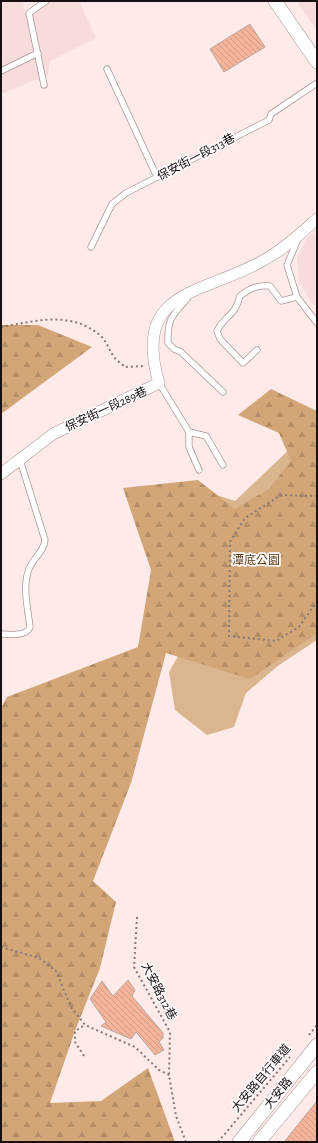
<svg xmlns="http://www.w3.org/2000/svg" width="318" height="1143" font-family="'Alegreya Sans','Noto Sans TC',sans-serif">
<defs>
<pattern id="forest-firs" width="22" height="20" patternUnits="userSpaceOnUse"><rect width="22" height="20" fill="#d3a677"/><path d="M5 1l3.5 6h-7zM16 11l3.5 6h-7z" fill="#b48e66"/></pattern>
<pattern id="building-back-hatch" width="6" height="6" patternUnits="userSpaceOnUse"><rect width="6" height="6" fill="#f3b49a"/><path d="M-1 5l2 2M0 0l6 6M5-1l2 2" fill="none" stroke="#d09a84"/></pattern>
</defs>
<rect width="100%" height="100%" fill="#fdeae9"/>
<g fill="#f7dcdb">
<path d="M1 1H24L23 5 27 16 52 1H79L96 38 50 61 48 75 1 94Z"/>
<path d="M296 1H317V30Z"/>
<path d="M317 230V306L311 302 299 281 297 258 307 238Z"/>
</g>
<path fill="#dbb58d" d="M317 423V640L279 665 246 693 234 727 207 735 175 710 169 672 209 602 185 485 235 501Z"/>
<g fill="url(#forest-firs)">
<path d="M1 325H38L92 347 1 414Z"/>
<path d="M271 389 317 411V633L250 679 166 653 131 783 93 881 116 902 100 968 75 1031 50 1103 101 1101 148 1068 175 1142H1V708L7 697 138 647 151 570 123 488 198 480 235 509 269 489 291 461 279 433 238 415Z"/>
</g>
<g fill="url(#building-back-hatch)" stroke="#b8a8a2">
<path d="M250 24 265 47 224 72 210 49Z"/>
<path d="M128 980 135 990 132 996 163 1033V1038L159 1042 164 1050 155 1055 136 1032 131 1039 101 1026 106 1022 90 999 102 981 113 996Z"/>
<path d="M317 1101V1139L314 1142H284Z"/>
</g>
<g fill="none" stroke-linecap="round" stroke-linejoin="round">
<g stroke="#a79695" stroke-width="7">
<g id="service">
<path d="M107 69 157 177"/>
<path d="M1 71 38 53"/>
<path d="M44 85 29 13 46 1"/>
<path d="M298 239 287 265 297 297 317 323"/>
<path d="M91 247 112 204 126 193 269 120 271 114 317 83"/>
<path d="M187 299C172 316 167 319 168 343L174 349 181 352 223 392"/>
<path d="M257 350 243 363 220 339 217 331C224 316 235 317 240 296 250 288 257 285 270 286L281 301 297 297"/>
<path d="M159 383 189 432 206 436 223 465"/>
<path d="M189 432V447L199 470"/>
<path d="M1 634C10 634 26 637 30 627 28 610 22 586 29 569 33 558 44 552 45 540L20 460"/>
</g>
</g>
<g stroke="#a79695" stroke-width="12">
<path id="minor" d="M1 474 53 434 159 383C131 288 204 295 264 260 283 250 301 233 317 219"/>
</g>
<g stroke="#a79695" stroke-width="14">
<g id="tertiary">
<path d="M275 1 317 62"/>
<path d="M239 1142 317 1045"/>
<path d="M259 1142 317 1072"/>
</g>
</g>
<g stroke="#857978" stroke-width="2" stroke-dasharray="2 3" stroke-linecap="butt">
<path d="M1 327C37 321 70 310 101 336 107 342 109 350 114 357 117 361 122 364 125 367L144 366"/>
<path d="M317 496 281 495 245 518 230 542 229 636 276 641 299 627 317 601"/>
<path d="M137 917 134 967 170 1032 169 1075 176 1116 186 1142"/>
<path d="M1 947 39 958 56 971 71 1007 85 1025 135 1047 159 1070 169 1075"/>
<path d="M309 1035 317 1025"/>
<path d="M84 1056 75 1042V1031L85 1025"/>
<path d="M218 1142 290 1057"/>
</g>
<use href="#service" stroke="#fff" stroke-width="5.5"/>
<use href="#minor" stroke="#fff" stroke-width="11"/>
<use href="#tertiary" stroke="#fff" stroke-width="13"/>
</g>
<g text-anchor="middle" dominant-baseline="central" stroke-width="3.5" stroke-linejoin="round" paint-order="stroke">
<g font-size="12" fill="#171111" stroke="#fffbfb">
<text transform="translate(196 157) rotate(-28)">保安街一段313巷</text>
<text transform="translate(106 409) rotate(-25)">保安街一段289巷</text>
<text transform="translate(159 991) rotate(63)">大安路312巷</text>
<text transform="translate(261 1078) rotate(-50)">大安路自行車道</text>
<text transform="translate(278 1093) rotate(-51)">大安路</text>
</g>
<g font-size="12" fill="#5a3b16" stroke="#fffbfb">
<text x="256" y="560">潭底公園</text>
</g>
</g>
<rect width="318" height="1143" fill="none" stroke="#171111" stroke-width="4"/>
</svg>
